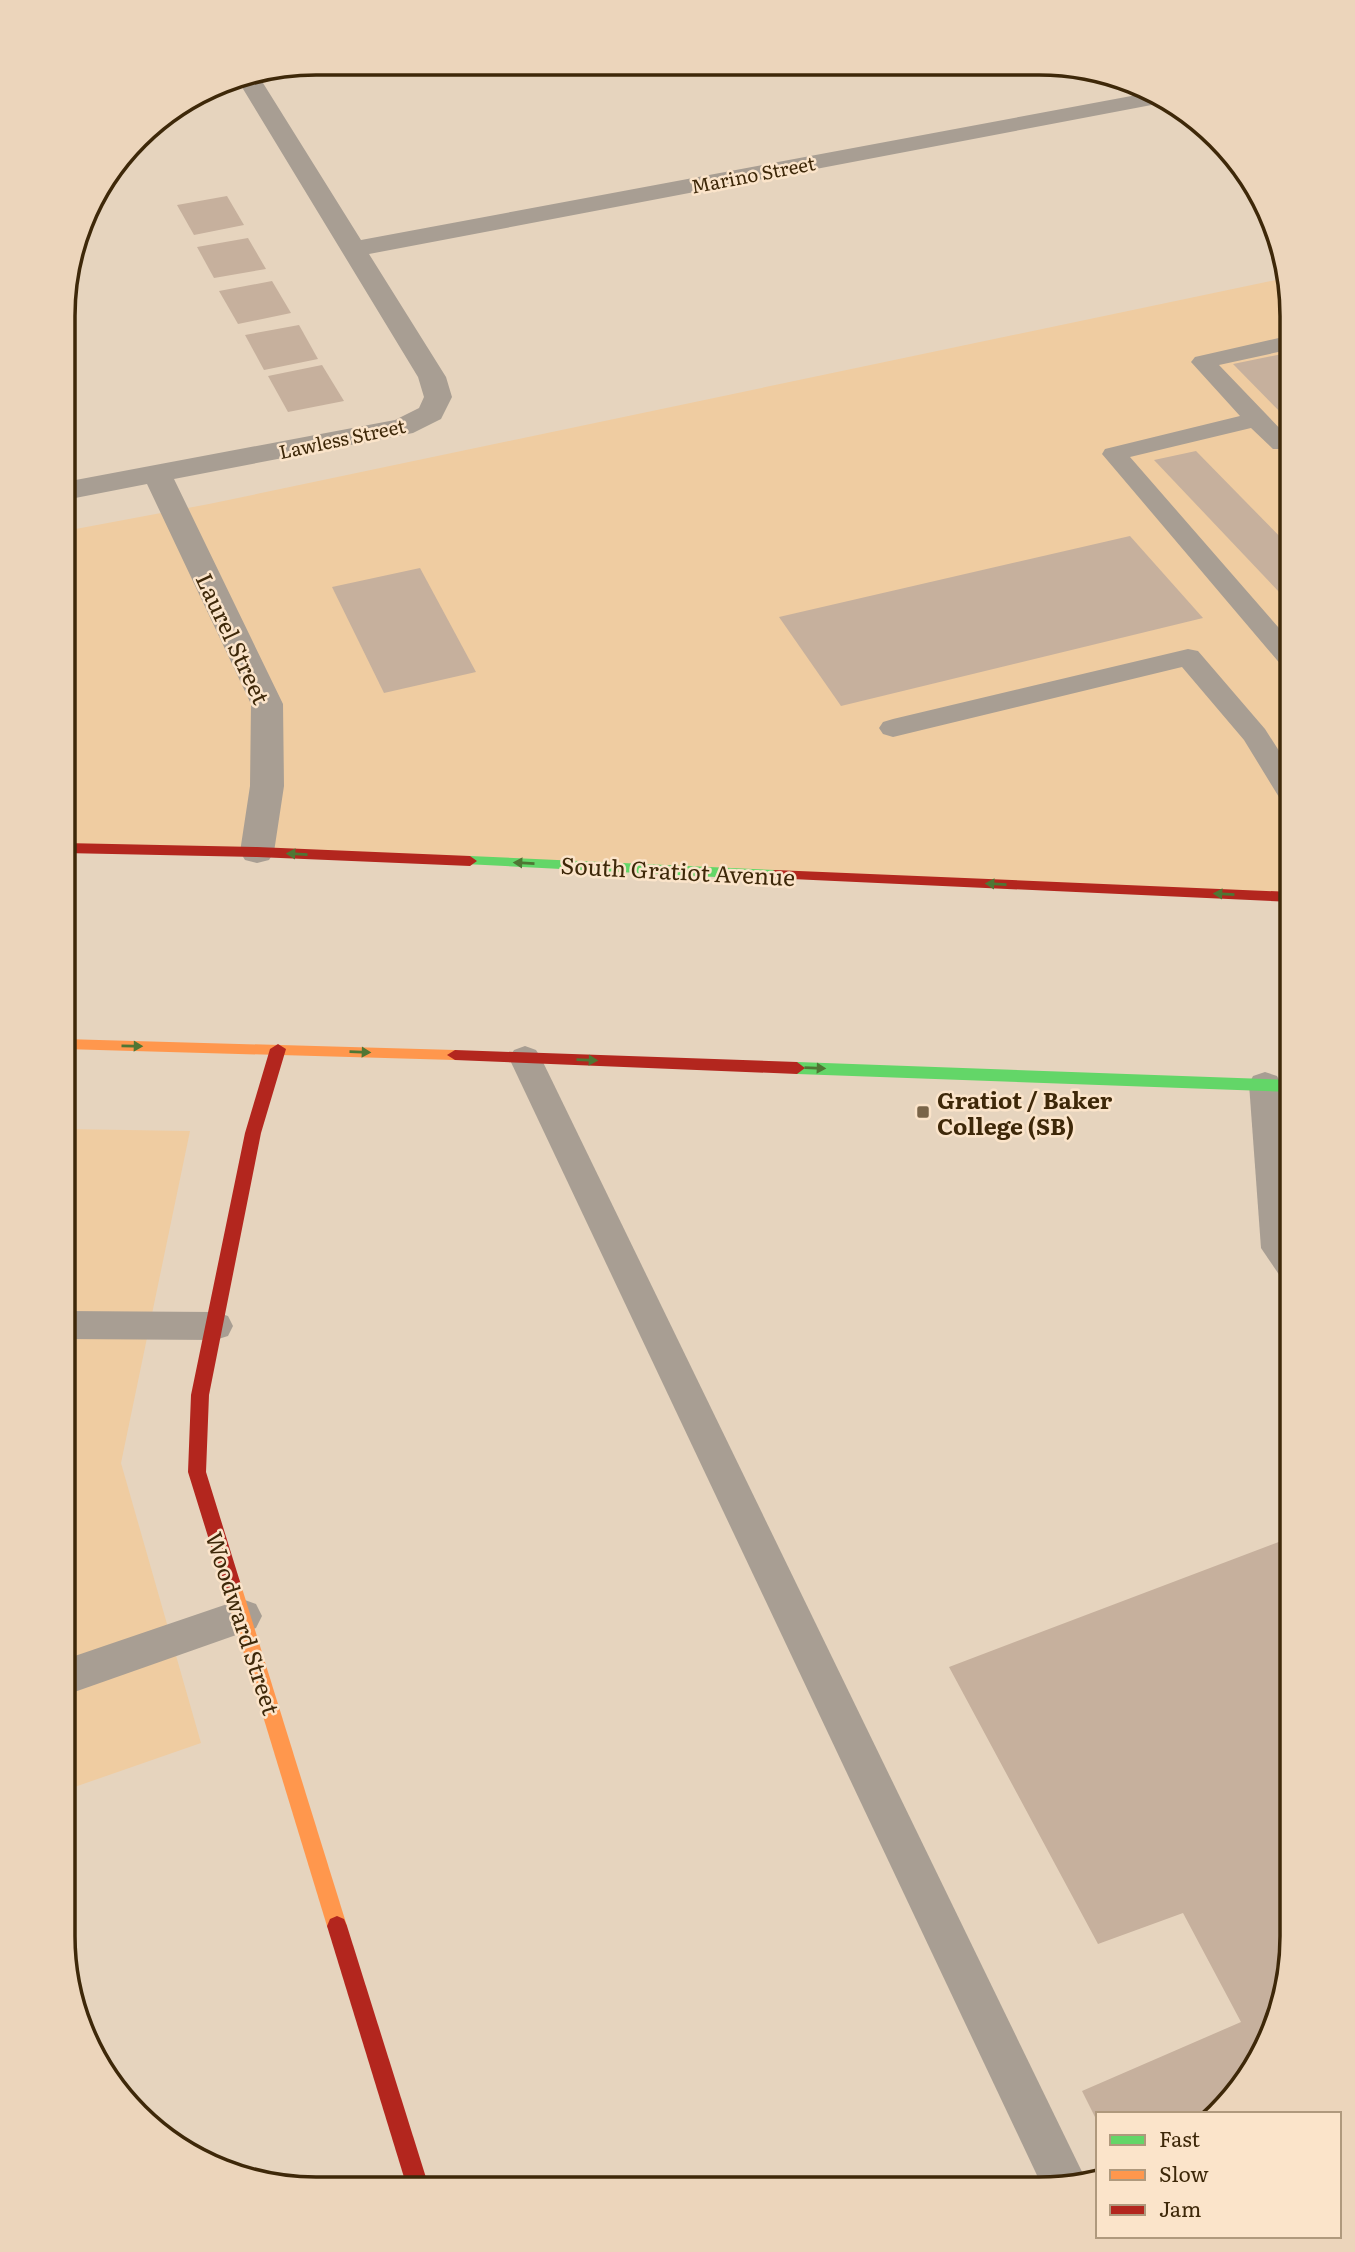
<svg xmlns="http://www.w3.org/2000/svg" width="1355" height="2252" font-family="Literata,serif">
<rect width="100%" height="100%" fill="#e6d4be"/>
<g fill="#efcca1">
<path d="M1285 278 1292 316V897L64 845 65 531 209 504Z"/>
<path d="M64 1129 190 1131 121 1463 201 1743 63 1791Z"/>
</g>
<g fill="#c6b09d">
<path d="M227 196 244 225 194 235 177 205Z"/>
<path d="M248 238 266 269 214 278 197 247Z"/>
<path d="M272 281 291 313 238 324 219 291Z"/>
<path d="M299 325 318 359 264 370 245 335Z"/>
<path d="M1292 352V424L1233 364Z"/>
<path d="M322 365 344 401 288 412 268 376Z"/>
<path d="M1196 451 1292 549V595L1281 594 1154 460Z"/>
<path d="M1130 536 1203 618 841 706 779 617Z"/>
<path d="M420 568 476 672 384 693 332 587Z"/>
<path d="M1292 1537 1291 1953 1273 2032 1240 2090 1209 2114H1098V2123L1082 2091 1241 2022 1183 1913 1098 1944 949 1667Z"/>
</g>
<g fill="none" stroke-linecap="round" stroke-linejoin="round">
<g fill="#a89e93" fill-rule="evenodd">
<path d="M1292 335V349L1219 365 1287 436 1292 435V449H1273L1251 428 1130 457 1292 643V668L1282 666 1102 454 1105 449 1240 416 1191 362 1195 357Z"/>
<path d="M1188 649 1198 651 1265 729 1292 771V804L1282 802 1244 740 1182 667 893 737 883 734 879 728 883 722 893 719Z"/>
<path d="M525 1046 536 1050 541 1058 1086 2180 1043 2188 509 1058 514 1050Z"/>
<path d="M1265 1072 1277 1076 1281 1084 1292 1205V1279L1280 1276 1261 1248 1249 1084 1253 1076Z"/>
<path d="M64 1311 215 1312 228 1316 233 1326 228 1336 215 1340 64 1339Z"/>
<path d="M242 1599 256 1604 262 1616 256 1628 63 1696V1660Z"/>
</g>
<path fill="#a89e93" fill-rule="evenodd" d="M258 75 361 240 1142 94 1162 103 369 254 446 377 452 397 441 419 413 433 174 479 283 704 284 786 274 852 269 860 257 863 245 860 240 852 250 786 251 704 147 484 65 500V482L395 420 419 408 424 397 418 377 237 79Z"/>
<g fill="#63d668" fill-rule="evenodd">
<path d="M470 856 775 870 782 875 775 880 465 864 463 861 465 858Z"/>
<path d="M797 1062 1292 1080V1092L797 1074 789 1068Z"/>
</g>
<g fill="#ff974d" fill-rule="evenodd">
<path d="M64 1039 455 1050 463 1055 455 1060 64 1049Z"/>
<path d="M232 1577 239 1579 241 1585 347 1926 344 1933 337 1936 330 1933 327 1926 223 1585 225 1579Z"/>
</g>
<g fill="#b3261e" fill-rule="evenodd">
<path d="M64 843 257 847 470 856 477 861 470 866 257 857 64 853Z"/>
<path d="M775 870 1292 892V902L770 878 768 875 770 872Z"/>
<path d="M278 1044 286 1049 261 1133 209 1395 206 1472 241 1585 239 1591 232 1593 225 1591 223 1585 188 1472 191 1395 245 1133 270 1049Z"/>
<path d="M455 1050 797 1062 805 1068 797 1074 455 1060 447 1055Z"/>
<path d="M337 1916 344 1919 347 1926 429 2187H407L327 1926 330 1919Z"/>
</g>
</g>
<defs><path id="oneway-solid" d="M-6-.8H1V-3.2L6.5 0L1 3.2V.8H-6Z" transform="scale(1.75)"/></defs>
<g fill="#4f7634">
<use href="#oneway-solid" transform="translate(297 854) rotate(-177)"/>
<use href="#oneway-solid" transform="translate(524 863) rotate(-177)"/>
<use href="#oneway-solid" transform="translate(996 884) rotate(-177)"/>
<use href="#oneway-solid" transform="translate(1224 894) rotate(-177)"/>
<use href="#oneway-solid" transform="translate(132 1046) rotate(1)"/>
<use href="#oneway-solid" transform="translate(360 1052) rotate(2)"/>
<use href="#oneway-solid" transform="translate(587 1060) rotate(2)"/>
<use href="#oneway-solid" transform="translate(815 1068) rotate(2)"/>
</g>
<rect fill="#796448" stroke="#fbe4ca" stroke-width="2.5" x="916" y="1105" width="14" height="14" rx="3.5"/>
<g text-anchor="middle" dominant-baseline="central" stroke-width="5" stroke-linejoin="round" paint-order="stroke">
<g font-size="19" fill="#3e2809" stroke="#fbe4ca">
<text transform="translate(753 174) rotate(-11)">Marino Street</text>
<text transform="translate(342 438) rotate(-12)">Lawless Street</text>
</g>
<g font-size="23" fill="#3e2809" stroke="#fbe4ca">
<text transform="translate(234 638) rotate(65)">Laurel Street</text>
<text transform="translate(678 870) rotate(3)">South Gratiot Avenue</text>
<text transform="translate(244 1623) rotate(72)">Woodward Street</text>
</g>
<g font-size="23" font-weight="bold" fill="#3e2809" stroke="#fbe4ca" text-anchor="start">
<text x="937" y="1099">Gratiot / Baker<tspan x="937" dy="26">College (SB)</tspan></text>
</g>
</g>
<path d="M0 0H1355V2252H0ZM316 75H1039A241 241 0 0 1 1280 316V1936A241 241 0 0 1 1039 2177H316A241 241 0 0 1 75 1936V316A241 241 0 0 1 316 75Z" fill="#ecd5bb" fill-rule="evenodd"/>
<path fill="none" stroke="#3e2809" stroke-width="3.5" d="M316 75H1039A241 241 0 0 1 1280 316V1936A241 241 0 0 1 1039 2177H316A241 241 0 0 1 75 1936V316A241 241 0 0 1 316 75Z"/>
<rect x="1096" y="2112" width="245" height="126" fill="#fbe4ca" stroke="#af997d" stroke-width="2"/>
<rect x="1110" y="2135" width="35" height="10" fill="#63d668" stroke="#af997d" stroke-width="2"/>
<text x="1159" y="2147" font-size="21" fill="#3e2809">Fast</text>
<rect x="1110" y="2170" width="35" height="10" fill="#ff974d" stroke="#af997d" stroke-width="2"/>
<text x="1159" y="2182" font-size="21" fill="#3e2809">Slow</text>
<rect x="1110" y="2205" width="35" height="10" fill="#b3261e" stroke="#af997d" stroke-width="2"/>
<text x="1159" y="2217" font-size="21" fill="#3e2809">Jam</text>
</svg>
